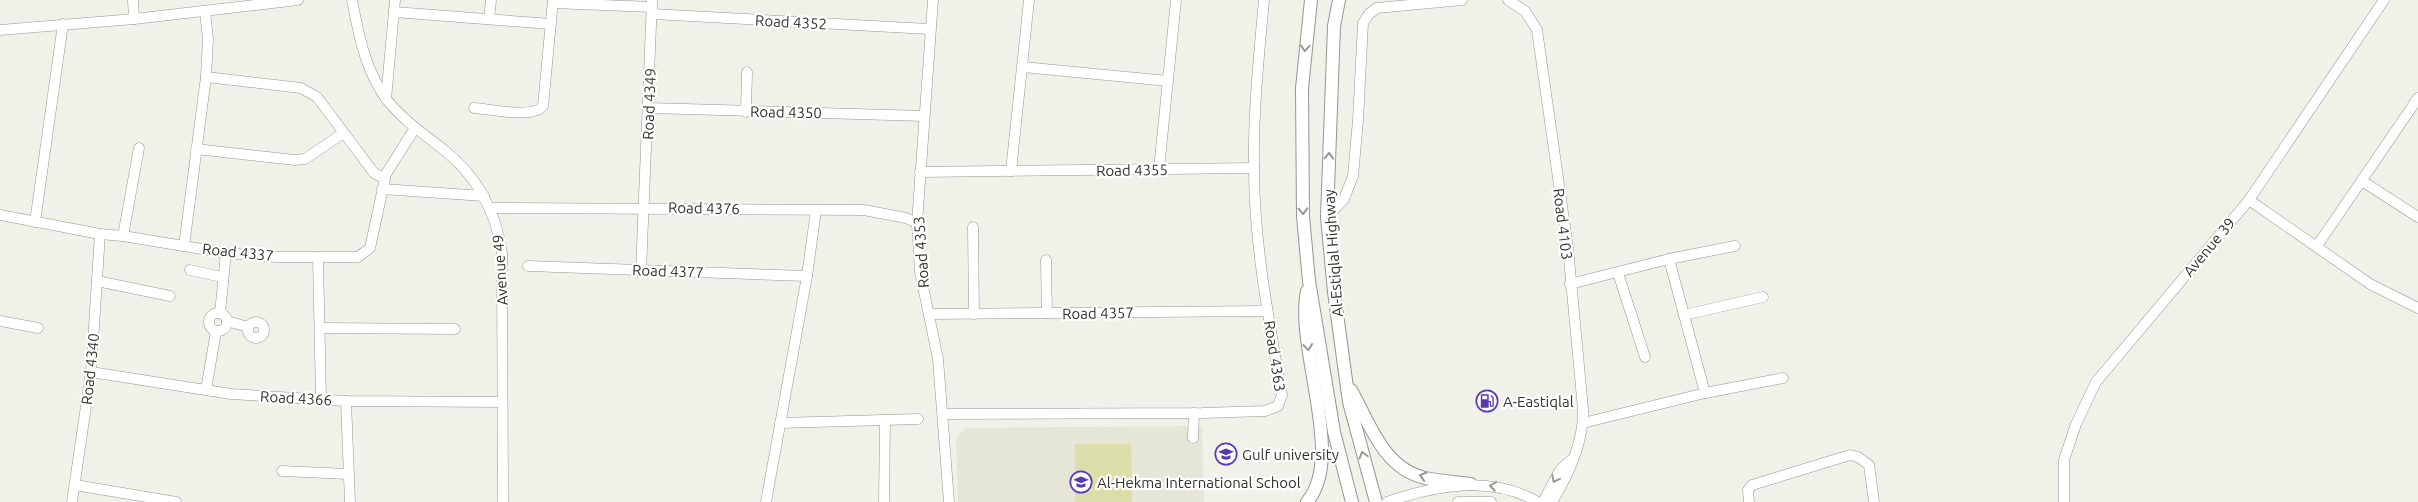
<svg xmlns="http://www.w3.org/2000/svg" width="2418" height="502" font-family="Ubuntu,sans-serif">
<rect width="100%" height="100%" fill="#f0f1e9"/>
<path fill="#e5e6d7" d="M1202 426 1204 502H958L956 438 965 428Z"/>
<path fill="#dcdea9" d="M1075 444H1131L1132 502H1075Z"/>
<g fill="none" stroke-linecap="round" stroke-linejoin="round">
<g stroke="#95968f" stroke-width="11">
<g id="minor">
<path d="M133 0 134 19"/>
<path d="M352 0C359 36 365 70 387 100 403 120 424 134 444 150 477 176 496 212 502 253L503 502"/>
<path d="M933 0 917 223 920 272 938 359 949 502"/>
<path d="M1508 0 1525 11 1537 30 1568 248 1583 409C1584 442 1569 474 1552 502"/>
<path d="M553 3 652 7"/>
<path d="M394 12 551 24"/>
<path d="M652 14 929 29"/>
<path d="M489 19 491 0"/>
<path d="M0 30 134 19 298 0"/>
<path d="M1023 67 1168 81"/>
<path d="M206 77 301 88 317 97 374 173 384 178"/>
<path d="M386 99 395 0"/>
<path d="M474 108C490 109 532 119 543 106L553 0"/>
<path d="M649 108 924 116"/>
<path d="M746 112 747 72"/>
<path d="M196 149 295 160 305 159 342 134"/>
<path d="M1159 169 1176 0"/>
<path d="M1011 171 1029 0"/>
<path d="M920 172 1254 168"/>
<path d="M2362 181 2418 217"/>
<path d="M382 189 484 196"/>
<path d="M2249 200 2370 284 2418 308"/>
<path d="M490 208 864 210 906 218 917 223"/>
<path d="M0 215 100 234 123 236 226 253 277 257H358L370 248 386 174 415 128"/>
<path d="M1327 217 1344 199 1353 176 1358 120 1363 23 1369 14 1377 8 1462 0"/>
<path d="M35 222 63 24"/>
<path d="M973 227 974 314"/>
<path d="M123 236 139 148"/>
<path d="M184 246 206 77 208 39 205 11"/>
<path d="M2317 246 2418 98"/>
<path d="M318 257 321 399"/>
<path d="M1669 259 1705 393"/>
<path d="M1046 260 1047 313"/>
<path d="M528 266 807 276"/>
<path d="M190 270 222 277"/>
<path d="M641 271 652 0"/>
<path d="M1618 273 1645 357"/>
<path d="M97 281 170 296"/>
<path d="M1570 284 1669 259 1735 246"/>
<path d="M220 313 226 253"/>
<circle cx="218" cy="322" r="9"/>
<path d="M929 314 1267 311"/>
<path d="M1684 315 1763 297"/>
<path d="M0 321 38 328"/>
<path d="M227 321 248 327"/>
<circle cx="256" cy="330" r="8"/>
<path d="M320 328 455 329"/>
<path d="M91 372 231 394 346 401 502 402"/>
<path d="M206 390 216 331"/>
<path d="M346 401 350 502"/>
<path d="M944 414 1202 413 1265 411 1278 406 1282 395C1269 320 1254 244 1254 168 1253 112 1259 55 1264 0"/>
<path d="M780 423 918 419"/>
<path d="M1583 423 1705 393 1783 378"/>
<path d="M1193 438 1194 413"/>
<path d="M282 471 348 474"/>
<path d="M75 485 176 502"/>
<path d="M72 502 91 372 100 234"/>
<path d="M766 502 807 276 816 210"/>
<path d="M884 502 885 420"/>
<path d="M1387 502C1436 485 1491 475 1538 502"/>
<path d="M1458 502H1491"/>
<path d="M1545 502V498L1560 470 1571 460"/>
<path d="M1749 502 1748 490 1752 485 1850 455 1858 457 1869 465 1874 502"/>
<path d="M2064 502V460L2076 424 2096 382 2249 200 2384 0"/>
</g>
</g>
<g stroke="#95968f" stroke-width="14">
<g id="major">
<path d="M1311 0 1302 88 1303 216 1309 281 1334 432 1352 502"/>
<path d="M1339 0 1334 26 1327 217 1334 292 1349 402 1376 502"/>
<path d="M1307 291C1295 349 1346 457 1307 502"/>
<path d="M1351 390C1370 424 1383 468 1425 478 1440 481 1456 482 1471 484"/>
</g>
</g>
<use href="#minor" stroke="#fff" stroke-width="10"/>
<use href="#major" stroke="#fff" stroke-width="12"/>
</g>
<defs><path id="oneway-chevron" d="M-2-3.5L2.5 0L-2 3.5" fill="none" stroke-width="1.6" stroke-linecap="round" stroke-linejoin="round" transform="scale(1.25)"/></defs>
<g stroke="#989896">
<use href="#oneway-chevron" transform="translate(1305 48) rotate(94)"/>
<use href="#oneway-chevron" transform="translate(1329 156) rotate(-89)"/>
<use href="#oneway-chevron" transform="translate(1303 211) rotate(88)"/>
<use href="#oneway-chevron" transform="translate(1308 347) rotate(83)"/>
<use href="#oneway-chevron" transform="translate(1363 455) rotate(-106)"/>
<use href="#oneway-chevron" transform="translate(1423 476) rotate(-163)"/>
<use href="#oneway-chevron" transform="translate(1555 479) rotate(118)"/>
<use href="#oneway-chevron" transform="translate(1493 486) rotate(-171)"/>
</g>
<defs>
<g id="fuel-ring" transform="scale(1.125)"><circle r="9.5" fill="#fffffe" stroke="#593ab3" stroke-width="1.5"/><path d="M-5.5-6h7V0h2V4h1.3V-2.5L3-4.5l.8-.8L6-3V5H2.5V1h-1V6h-7ZM-4.2-4.7v3.2H.2V-4.7Z" fill="#593ab3"/></g>
<g id="university-ring" transform="scale(1.125)"><circle r="9.5" fill="#fffffe" stroke="#593ab3" stroke-width="1.5"/><path d="M0-5L7-2L0 1L-7-2ZM-4 1L0 2.5L4 1V4Q0 6-4 4Z" fill="#593ab3"/></g>
<g id="school-ring" transform="scale(1.125)"><circle r="9.5" fill="#fffffe" stroke="#593ab3" stroke-width="1.5"/><path d="M0-5L7-2L0 1L-7-2ZM-4 1L0 2.5L4 1V4Q0 6-4 4Z" fill="#593ab3"/></g>
</defs>
<g fill-rule="evenodd">
<use href="#fuel-ring" x="1487" y="401"/>
<use href="#university-ring" x="1226" y="454"/>
<use href="#school-ring" x="1081" y="482"/>
</g>
<g text-anchor="middle" dominant-baseline="central" stroke-width="4.5" stroke-linejoin="round" paint-order="stroke">
<g font-size="15" fill="#31312e" stroke="#fffffe">
<text transform="translate(791 22) rotate(3)">Road 4352</text>
<text transform="translate(649 104) rotate(-88)">Road 4349</text>
<text transform="translate(786 112) rotate(1)">Road 4350</text>
<text transform="translate(1132 170) rotate(-1)">Road 4355</text>
<text transform="translate(704 208) rotate(1)">Road 4376</text>
<text transform="translate(1563 224) rotate(83)">Road 4103</text>
<text transform="translate(2209 247) rotate(-50)">Avenue 39</text>
<text transform="translate(238 252) rotate(6)">Road 4337</text>
<text transform="translate(921 252) rotate(-94)">Road 4353</text>
<text transform="translate(1333 253) rotate(-94)">Al-Estiqlal Highway</text>
<text transform="translate(500 270) rotate(-94)">Avenue 49</text>
<text transform="translate(668 271) rotate(2)">Road 4377</text>
<text transform="translate(1098 313) rotate(-1)">Road 4357</text>
<text transform="translate(1275 356) rotate(81)">Road 4363</text>
<text transform="translate(90 369) rotate(-84)">Road 4340</text>
<text transform="translate(296 398) rotate(3)">Road 4366</text>
</g>
<g font-size="15" fill="#31312e" stroke="#fffffe" text-anchor="start">
<text x="1503" y="401">A-Eastiqlal</text>
<text x="1242" y="454">Gulf university</text>
<text x="1097" y="482">Al-Hekma International School</text>
</g>
</g>
</svg>
